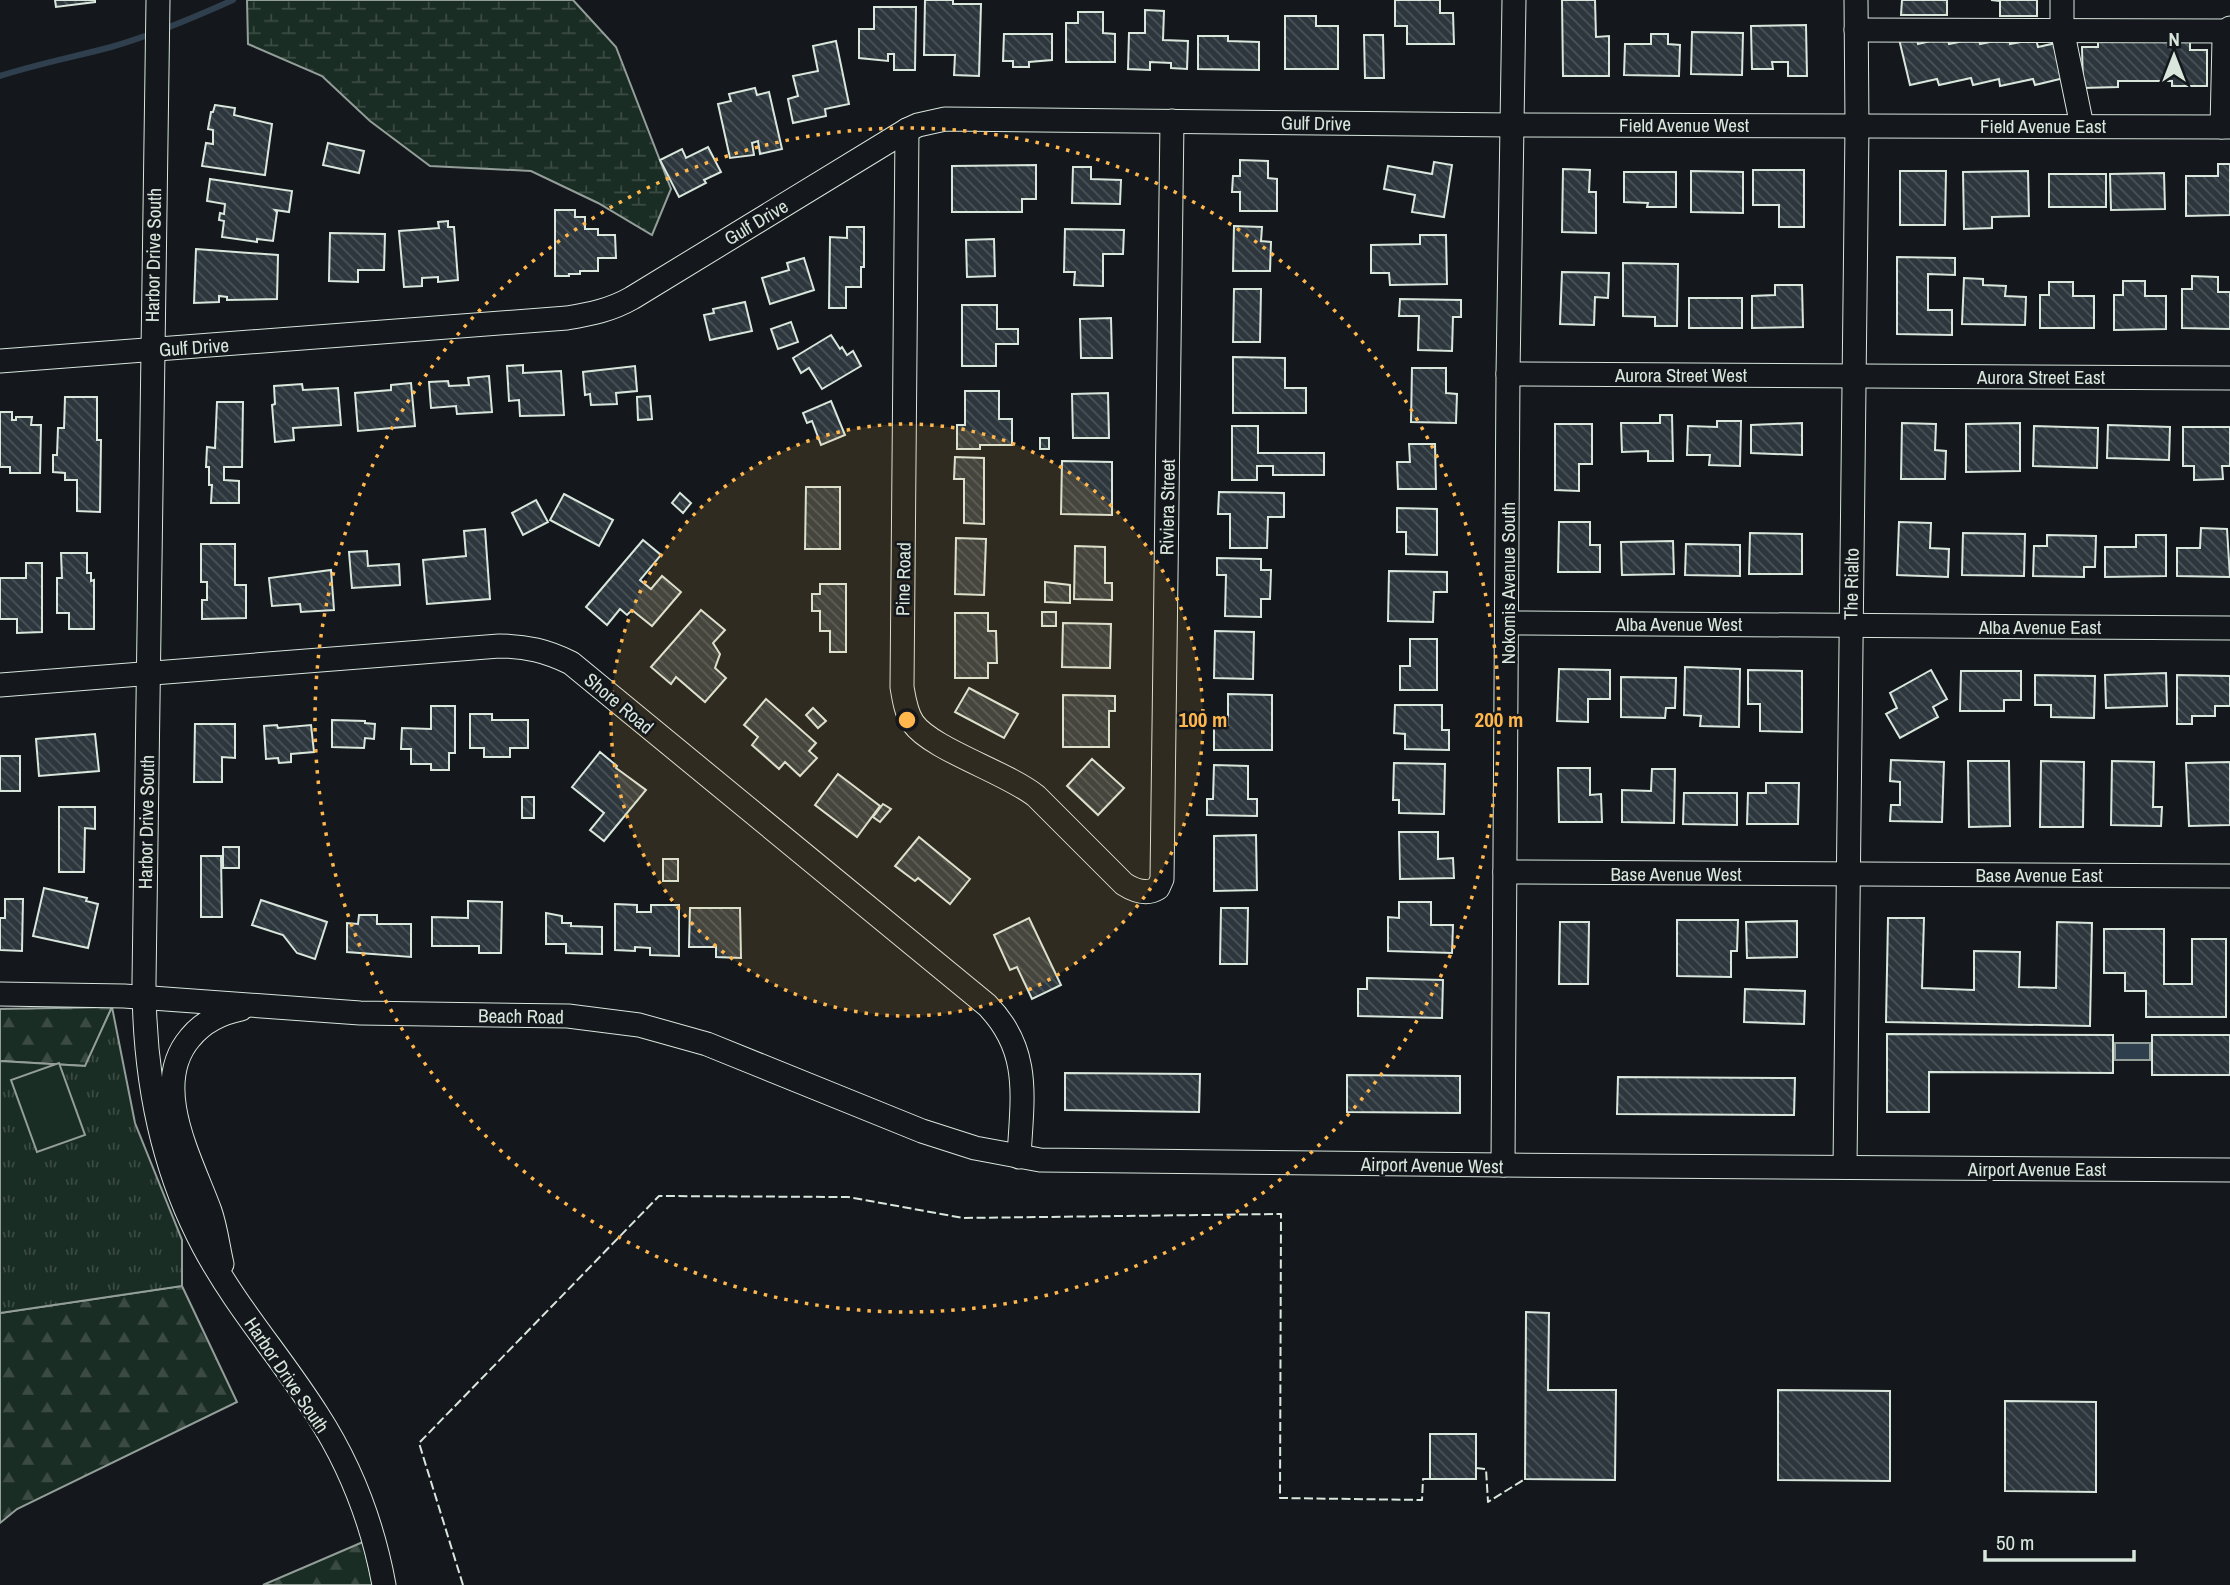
<svg xmlns="http://www.w3.org/2000/svg" width="2230" height="1585" font-family="'Archivo Narrow',sans-serif">
<defs>
<pattern id="forest-firs" width="22" height="20" patternUnits="userSpaceOnUse" patternTransform="scale(1.75)"><rect width="22" height="20" fill="#1a2d24"/><path d="M5 1l3.5 6h-7zM16 11l3.5 6h-7z" fill="#3b4b43"/></pattern>
<pattern id="wetland-marsh" width="20" height="14" patternUnits="userSpaceOnUse" patternTransform="scale(1.75)"><rect width="20" height="14" fill="#1a2d24"/><path d="M1 5h8M5 5V1M11 12h8M15 12V8" fill="none" stroke="#3b4b43"/></pattern>
<pattern id="park-tufts" width="24" height="20" patternUnits="userSpaceOnUse" patternTransform="scale(1.75)"><rect width="24" height="20" fill="#1a2d24"/><path d="M3 7l-1-3M5 7V3M7 7l1-3M15 17l-1-3M17 17v-4M19 17l1-3" fill="none" stroke="#3b4b43"/></pattern>
<pattern id="building-back-hatch" width="6" height="6" patternUnits="userSpaceOnUse" patternTransform="scale(1.75)"><rect width="6" height="6" fill="#2c363c"/><path d="M-1 5l2 2M0 0l6 6M5-1l2 2" fill="none" stroke="#4a5358"/></pattern>
</defs>
<rect width="100%" height="100%" fill="#14181c"/>
<g fill="url(#forest-firs)" stroke="#939e99" stroke-width="2">
<path d="M112 1007 86 1066 0 1061V1009Z"/>
<path d="M182 1286 237 1402 17 1509 0 1523V1313Z"/>
<path d="M363 1542 373 1585H263Z"/>
</g>
<path fill="url(#wetland-marsh)" stroke="#939e99" stroke-width="2" d="M247 0H573L616 47 671 189 652 235 598 203 531 171 430 166 370 121 322 76 248 44Z"/>
<path fill="url(#park-tufts)" stroke="#939e99" stroke-width="2" d="M112 1007 135 1123 182 1240V1286L0 1313V1061L85 1066Z"/>
<path fill="#1a2d24" stroke="#939e99" stroke-width="2" d="M59 1063 85 1135 37 1152 11 1080Z"/>
<rect fill="#2f3f4d" stroke="#939e99" stroke-width="2" x="2115" y="1043" width="35" height="17"/>
<g fill="none" stroke-linecap="round" stroke-linejoin="round">
<path stroke="#2f3f4d" stroke-width="6" d="M0 76C37 64 74 57 111 47 153 35 193 18 233 0"/>
</g>
<g fill="url(#building-back-hatch)" stroke="#d8e6dc" stroke-width="2">
<path d="M55 0H95V2L56 7Z"/>
<path d="M925 0H953V4H981L979 76 954 75 955 55H924Z"/>
<path d="M1395 0H1440V13H1453L1454 44H1407V26H1395Z"/>
<path d="M1562 0H1595L1596 37 1609 36V76H1563Z"/>
<path d="M1902 0H1947V15H1901Z"/>
<path d="M1991 0H2037V16H2000V1Z"/>
<path d="M874 7H916L915 70H894V54H888V61L859 58V29H874Z"/>
<path d="M1145 10 1164 11 1163 40 1188 41 1187 69 1171 68V63L1150 62V70L1128 69 1129 33H1145Z"/>
<path d="M1078 12H1103V33L1115 34V62H1066V23H1078Z"/>
<path d="M1285 16H1316V26H1338V69H1285Z"/>
<path d="M1806 25 1807 76H1788V62H1772L1773 69H1752L1751 26Z"/>
<path d="M1692 32 1743 33 1742 75 1691 74Z"/>
<path d="M1004 34H1052V60L1029 62V67H1013V61H1003Z"/>
<path d="M1651 34H1668V44L1680 45 1679 76 1624 75 1625 44H1651Z"/>
<path d="M1364 35H1383L1384 78H1365Z"/>
<path d="M1916 35 1918 44 1947 37 1949 44 1978 38 1980 44 2009 38 2010 44 2036 39 2038 47 2056 43 2064 78 2035 85 2033 79 2000 86 1999 79 1973 85 1971 78 1939 85 1937 79 1910 85 1899 39Z"/>
<path d="M1198 36H1228V41L1259 42V70L1198 69Z"/>
<path d="M836 41 849 104 825 109 826 116 793 123 788 99 798 96 793 76 818 71 813 46Z"/>
<path d="M2098 41 2190 42V50H2207V86H2172V81H2118V87L2083 88 2082 47H2098Z"/>
<path d="M755 88 757 95 769 92 782 149 760 154 758 141 752 143 754 155 730 158 718 104 731 101 729 94Z"/>
<path d="M215 105 235 108 234 115 272 124 265 175 202 166 206 143 213 144V130L208 129 211 112H213Z"/>
<path d="M328 143 364 151 359 173 323 165Z"/>
<path d="M708 147 721 172 704 180 706 183 679 197 660 160 682 149 686 158Z"/>
<path d="M1240 160 1268 161V178L1277 179V211H1240V192H1232L1233 176H1240Z"/>
<path d="M1434 162 1452 165 1444 217 1412 212 1415 195 1384 189 1388 166 1432 174Z"/>
<path d="M2218 164H2230V215L2186 216V176H2218Z"/>
<path d="M1036 165V199H1022V212H952V166Z"/>
<path d="M1073 167H1091V179L1121 180 1120 204 1072 203Z"/>
<path d="M1563 169 1590 170 1589 192H1596V233L1562 232Z"/>
<path d="M1753 170H1804V227H1779V205H1753Z"/>
<path d="M1691 171 1743 172V213L1691 212Z"/>
<path d="M1900 171H1946L1945 225H1900Z"/>
<path d="M2028 171 2029 216 1992 217V228L1964 229 1963 172Z"/>
<path d="M1624 172H1676V207H1647L1648 203 1624 202Z"/>
<path d="M2164 173 2165 209 2111 210 2110 174Z"/>
<rect x="2049" y="174" width="57" height="33"/>
<path d="M210 179 292 191 289 212 275 210 277 212 273 241 257 239V242L222 237 224 221 219 220 220 213 224 214 225 204 207 201Z"/>
<path d="M555 210H575V217H585V229H598V235H615L616 258H598V271H580V274H569V276H555Z"/>
<path d="M448 221V227H454L458 280 438 282V277L422 278V286L404 287 399 231 439 228 438 222Z"/>
<path d="M1234 226 1262 227 1261 241 1271 242 1270 271H1233Z"/>
<path d="M847 227H864V267H861V287H846V308H829L830 237 847 238Z"/>
<path d="M1065 229 1124 230 1123 254H1103V286L1074 285 1075 272H1064Z"/>
<path d="M330 233 385 234 384 270H358V282L329 281Z"/>
<path d="M1420 235H1446L1447 284 1390 285 1389 273H1371V245L1420 244Z"/>
<path d="M994 239 995 276 967 277 966 240Z"/>
<path d="M196 249 278 255 277 299 227 300V297L219 296V302L194 303Z"/>
<path d="M1897 257 1955 258V275L1928 274V310H1952V335L1897 334Z"/>
<path d="M804 258 814 290 770 304 762 278 789 270 787 263Z"/>
<path d="M1623 263 1678 264 1677 326H1655V317L1623 316Z"/>
<path d="M1562 272 1609 273 1608 298 1595 297 1594 325 1560 324Z"/>
<path d="M2192 276 2218 277V292H2230V329L2182 328V289H2192Z"/>
<path d="M1964 278 1983 279V285L2006 286 2005 296 2026 297 2025 325 1962 324Z"/>
<path d="M2123 281H2145V296H2166V329L2114 330V295H2123Z"/>
<path d="M2049 282H2073V296H2094V328H2040V295H2049Z"/>
<path d="M1775 285H1802L1803 327 1752 328V296L1775 295Z"/>
<path d="M1234 289H1261L1260 342H1233Z"/>
<rect x="1689" y="298" width="53" height="30"/>
<path d="M1400 299 1461 300V317H1453L1452 351 1418 350 1419 316H1399Z"/>
<path d="M745 302 752 331 710 340 704 315 714 313 713 309Z"/>
<path d="M962 305H997V329H1018V344H996V366H962Z"/>
<path d="M1111 318 1112 358H1081L1080 319Z"/>
<path d="M791 322 798 342 778 349 771 329Z"/>
<path d="M831 335 840 349 842 347 847 355 853 351 861 366 822 389 809 368 801 373 793 358Z"/>
<path d="M1233 357 1285 358V388H1306V413H1233Z"/>
<path d="M523 365V373L561 371 564 415 520 416 519 400 509 401 507 366Z"/>
<path d="M635 366 637 391 616 393 617 404 591 405 590 394 585 395 583 372Z"/>
<path d="M1412 368H1446V393L1457 394 1456 423 1411 422Z"/>
<path d="M489 376 492 412 457 414 456 406 431 408 429 382 448 381 449 386 469 385 468 378Z"/>
<path d="M411 383 415 426 358 431 355 393 391 390V385Z"/>
<path d="M302 384 303 390 338 388 341 425 293 428 294 440 275 442 272 405 275 404 274 386Z"/>
<path d="M965 391H999V419H1012V445H980V449H957V425H965Z"/>
<path d="M1108 393 1109 438H1073L1072 394Z"/>
<path d="M650 396 652 419 638 420 637 397Z"/>
<path d="M65 397H97V440H101L100 512 77 511V480H65V473L53 472V455H57L58 428H64Z"/>
<path d="M831 401 845 435 821 445 812 421 807 423 803 413Z"/>
<path d="M217 402H243L242 467H224V480L239 481V503H211L212 485H209V467H206L207 447 215 448Z"/>
<path d="M0 412H12V420H16V417H32L31 425H41L40 473H10V467H0Z"/>
<path d="M1660 415H1672L1673 461H1648V451L1622 452 1621 423H1660Z"/>
<path d="M1717 421H1741L1740 466 1709 465 1710 455H1687L1688 426 1717 427Z"/>
<path d="M1802 423V455L1751 453V425Z"/>
<path d="M1902 423 1936 424 1935 450 1946 451 1945 479H1901Z"/>
<path d="M2020 423V471L1966 472V424Z"/>
<path d="M1555 424H1592V464H1579V491L1555 490Z"/>
<path d="M2108 425 2170 427 2169 460 2107 458Z"/>
<path d="M1232 426H1258V453H1324V475H1273V466H1257V480H1232Z"/>
<path d="M2034 426 2098 428 2097 468 2033 466Z"/>
<path d="M2183 427H2230V466H2222L2223 479 2194 480V466H2183Z"/>
<rect x="1040" y="438" width="9" height="11"/>
<path d="M1409 444H1435L1436 489H1398L1397 462H1410Z"/>
<path d="M955 457 984 458V524L964 523V479H954Z"/>
<path d="M1062 461 1112 462V515L1061 514Z"/>
<path d="M806 487H840V549H805Z"/>
<path d="M1219 492 1284 493V517H1268L1267 548H1230V514H1218Z"/>
<path d="M680 493 691 503 683 513 672 503Z"/>
<path d="M564 494 613 520 599 546 550 520Z"/>
<path d="M536 500 548 522 523 535 512 513Z"/>
<path d="M1397 508 1437 509V555L1406 554V532H1397Z"/>
<path d="M1559 522H1590V545H1600V572H1558Z"/>
<path d="M1899 522 1931 523 1930 548 1949 549 1948 577 1897 575Z"/>
<path d="M2201 528 2227 529 2230 577 2177 576V548H2200Z"/>
<path d="M485 529 490 599 427 604 423 560 466 556 464 531Z"/>
<path d="M1750 533 1802 534V574H1749Z"/>
<path d="M1963 533 2025 534 2024 576 1962 575Z"/>
<path d="M2047 535 2096 536 2095 567H2084V577L2033 576 2034 546H2047Z"/>
<path d="M2136 535H2166V576L2105 577V547H2136Z"/>
<path d="M956 538 986 539 984 595 955 594Z"/>
<path d="M643 540 661 555 640 580 651 589 662 576 681 592 652 626 632 610 627 615 620 609 607 625 586 607Z"/>
<path d="M1673 541 1674 574 1622 575 1621 542Z"/>
<path d="M201 544H235V585H246V618L202 619V600H207V582H201Z"/>
<path d="M1686 544 1740 545V576L1685 575Z"/>
<path d="M1075 546 1105 547V583H1112V600L1074 599Z"/>
<path d="M367 551 368 566 399 564 400 585 352 588 349 552Z"/>
<path d="M61 553H87V573H91V581L94 580V629H69V613H57V578H62Z"/>
<path d="M1217 558 1261 559V570H1271L1270 599H1261V617L1225 616 1226 575H1217Z"/>
<path d="M26 563H42V632L17 633V619H0V578H26Z"/>
<path d="M331 570 334 610 301 612 300 604 272 606 269 578Z"/>
<path d="M1389 571 1447 572V592H1434L1433 622 1388 621Z"/>
<path d="M1045 582 1070 585V603L1045 602Z"/>
<path d="M820 584H846V652H830V631H820V611H812V594H820Z"/>
<path d="M701 610 725 630 713 643 720 654 715 668 726 678 705 702 676 677 671 684 651 667Z"/>
<rect x="1042" y="612" width="14" height="14"/>
<path d="M955 613H988V631H996L997 663H988V678H955Z"/>
<path d="M1063 623 1111 624 1110 668 1062 667Z"/>
<path d="M1215 631 1254 632 1253 679 1214 678Z"/>
<path d="M1410 639H1437V690H1400V666H1410Z"/>
<path d="M1685 667 1740 669 1739 727 1700 726 1701 716 1684 715Z"/>
<path d="M1559 669 1610 670V699H1588V722L1557 721Z"/>
<path d="M1748 670 1802 671V732L1760 731V704H1748Z"/>
<path d="M1931 670 1947 699 1933 707 1938 717 1900 738 1886 714 1897 708 1890 693Z"/>
<path d="M1961 671H2021V700H2004V711H1960Z"/>
<path d="M2166 673 2167 706 2106 708 2105 675Z"/>
<path d="M2035 675 2095 676 2094 718 2051 717V705H2035Z"/>
<path d="M2177 675 2230 676V706H2215V716H2192V724H2177Z"/>
<path d="M1621 677 1676 678 1675 708H1666L1665 718 1621 717Z"/>
<path d="M969 688 1018 714 1004 738 955 712Z"/>
<path d="M1228 694 1272 695V750H1214V725H1228Z"/>
<path d="M1063 695 1115 696V711H1109V747H1063Z"/>
<path d="M766 699 816 743 809 751 817 758 800 776 785 762 779 769 752 745 758 737 744 725Z"/>
<path d="M1395 705H1442V730H1449V750L1405 749V734L1394 733Z"/>
<path d="M431 706H455V753H449V770H431V764H411V749H401L402 728 431 729Z"/>
<path d="M813 708 826 721 818 728 806 715Z"/>
<path d="M470 714H492V720H528V748H510V757H484V748H470Z"/>
<path d="M332 720 365 721V723L375 724 374 739 365 738 364 748 332 747Z"/>
<path d="M195 724H235V758L222 757V782H194Z"/>
<path d="M277 725 278 728 311 725 314 752 291 754V762L279 763 278 758 266 759 264 726Z"/>
<path d="M95 734 99 771 39 776 36 739Z"/>
<path d="M600 752 617 766 616 768 646 790 604 841 590 830 604 813 572 787Z"/>
<rect x="0" y="756" width="20" height="35"/>
<path d="M1092 759 1124 788 1098 815 1067 786Z"/>
<path d="M1891 760 1944 762 1942 822 1890 821 1891 805H1900V782L1890 781Z"/>
<path d="M1968 761H2009L2010 826 1969 827Z"/>
<path d="M2041 761 2084 762 2083 827H2040Z"/>
<path d="M2112 761 2154 762 2153 807H2162L2161 826 2111 825Z"/>
<path d="M2230 762V825L2189 826 2186 763Z"/>
<path d="M1394 763 1445 764 1444 814 1399 813V800H1393Z"/>
<path d="M1214 765 1248 766V799H1257V816L1207 815V799H1213Z"/>
<path d="M1558 768H1590V795L1601 794 1602 822H1559Z"/>
<path d="M1652 769H1675L1674 823 1622 822V790L1651 791Z"/>
<path d="M838 774 880 806 857 837 815 805Z"/>
<path d="M1766 783H1799L1798 824H1747L1748 793H1766Z"/>
<path d="M1684 793H1737V825L1683 824Z"/>
<rect x="522" y="797" width="12" height="21"/>
<path d="M883 804 891 809 880 822 873 817Z"/>
<path d="M59 807H95V829L85 828 84 872H59Z"/>
<path d="M1399 832H1438V859L1453 858 1454 878 1400 879Z"/>
<path d="M1256 835 1257 890 1214 891V836Z"/>
<path d="M919 837 970 879 950 904 918 878 915 881 895 866Z"/>
<rect x="223" y="847" width="16" height="21"/>
<path d="M201 856H221L222 917H201Z"/>
<rect x="663" y="859" width="15" height="22"/>
<path d="M44 888 87 898 86 901 98 904 88 948 33 936Z"/>
<path d="M5 899H23L22 951 0 950V918H5Z"/>
<path d="M261 900 327 922 315 959 297 953 283 935 252 925Z"/>
<path d="M468 901 502 902 501 953H479V946H432V917L468 918Z"/>
<path d="M1399 902H1431V925H1453L1452 953 1388 951V917L1399 918Z"/>
<path d="M615 904 637 905V912H651V905H679V956L650 955V948L635 947V951L615 950Z"/>
<path d="M690 908H740L741 958 716 957V947H689Z"/>
<path d="M1221 908H1248L1247 964H1220Z"/>
<path d="M546 913 562 916V923H571V926L602 927V954L566 953V944H546Z"/>
<path d="M359 915H377V924H411V957L347 952V923L358 924Z"/>
<path d="M1029 918 1061 985 1032 999 1017 967 1010 970 994 935Z"/>
<path d="M1888 918H1924L1922 988 1974 990V951L2020 952 2019 987 2056 988 2057 922 2092 923 2090 1026 1886 1022Z"/>
<path d="M1677 920H1738L1737 951H1731V977L1677 976Z"/>
<path d="M1797 921V957L1747 958 1746 922Z"/>
<path d="M1560 922H1589L1588 984H1559Z"/>
<path d="M2104 929H2164V984H2192V939H2226V1017H2146V991H2125V973H2104Z"/>
<path d="M1367 978 1443 980 1442 1018 1358 1016V989H1367Z"/>
<path d="M1745 989 1805 991 1804 1024 1744 1022Z"/>
<path d="M1887 1034 2113 1035V1073L1929 1072V1112H1887Z"/>
<rect x="2152" y="1035" width="78" height="40"/>
<path d="M1065 1073 1200 1074 1199 1112 1065 1110Z"/>
<path d="M1347 1075 1460 1076V1113L1347 1112Z"/>
<path d="M1618 1077 1795 1078 1794 1115 1617 1114Z"/>
<path d="M1526 1312 1549 1313 1548 1390H1616L1615 1480 1525 1479Z"/>
<path d="M1778 1390 1890 1391V1481L1778 1480Z"/>
<path d="M2005 1401 2096 1402V1492L2005 1491Z"/>
<rect x="1430" y="1434" width="46" height="45"/>
</g>
<g fill="none" stroke-linecap="round" stroke-linejoin="round">
<g stroke="#d8e6dc" stroke-width="25">
<g id="minor">
<path d="M158 0 144 982C144 1075 160 1165 204 1247 236 1307 281 1357 317 1414 350 1465 373 1525 384 1585"/>
<path d="M2062 0V29L2082 126"/>
<path d="M1856 30 2230 31"/>
<path d="M2222 127 2224 39 2230 28"/>
<path d="M907 130 902 687C904 699 906 713 913 723 931 749 1006 772 1036 796L1124 884C1135 891 1147 895 1158 888L1162 879 1172 121"/>
<path d="M0 361 567 318C591 314 611 310 632 298L907 130 918 125 945 119 1511 125 2230 127"/>
<path d="M1508 374 2230 378"/>
<path d="M1508 623 2230 628"/>
<path d="M0 685 499 646C526 646 547 651 571 663L987 1005C1032 1051 1022 1098 1019 1157"/>
<path d="M1505 872 2230 876"/>
<path d="M0 994 124 996 360 1013 568 1016 639 1025 707 1044 922 1131 975 1148 1040 1160 1503 1165 2230 1170"/>
<path d="M1503 1165 1508 374 1514 0"/>
<path d="M1845 1167 1857 126 1856 0"/>
<path d="M222 1264C218 1247 216 1228 210 1211 192 1161 149 1086 190 1038 203 1022 221 1013 241 1009"/>
</g>
</g>
<use href="#minor" stroke="#14181c" stroke-width="23"/>
<g stroke="#d8e6dc" stroke-width="2" stroke-dasharray="9 3.5" stroke-linecap="butt">
<path d="M1476 1468 1486 1469 1488 1502 1525 1479"/>
<path d="M463 1585 419 1443 659 1196 848 1197 963 1218 1281 1214 1280 1498 1422 1500 1423 1479H1430"/>
</g>
</g>
<circle cx="907" cy="720" r="296" fill="#ffb74d" fill-opacity=".12"/>
<g fill="none" stroke="#ffb74d" stroke-width="3.5" stroke-dasharray="3.5 7">
<circle cx="907" cy="720" r="296"/>
<circle cx="907" cy="720" r="592"/>
</g>
<g text-anchor="middle" dominant-baseline="central" stroke-width="5" stroke-linejoin="round" paint-order="stroke">
<g font-size="19" fill="#d8e6dc" stroke="#14181c">
<text transform="translate(1316 123) rotate(1)">Gulf Drive</text>
<text x="1684" y="125">Field Avenue West</text>
<text x="2043" y="126">Field Avenue East</text>
<text transform="translate(756 222) rotate(-31)">Gulf Drive</text>
<text transform="translate(153 255) rotate(-89)">Harbor Drive South</text>
<text transform="translate(194 347) rotate(-4)">Gulf Drive</text>
<text x="1681" y="375">Aurora Street West</text>
<text x="2041" y="377">Aurora Street East</text>
<text transform="translate(1167 507) rotate(-89)">Riviera Street</text>
<text transform="translate(903 579) rotate(-89)">Pine Road</text>
<text transform="translate(1508 583) rotate(-90)">Nokomis Avenue South</text>
<text transform="translate(1851 584) rotate(-89)">The Rialto</text>
<text x="1679" y="624">Alba Avenue West</text>
<text x="2040" y="627">Alba Avenue East</text>
<text transform="translate(619 703) rotate(40)">Shore Road</text>
<text transform="translate(146 822) rotate(-89)">Harbor Drive South</text>
<text x="1676" y="874">Base Avenue West</text>
<text x="2039" y="875">Base Avenue East</text>
<text transform="translate(521 1016) rotate(1)">Beach Road</text>
<text transform="translate(1432 1165) rotate(1)">Airport Avenue West</text>
<text x="2037" y="1169">Airport Avenue East</text>
<text transform="translate(287 1375) rotate(56)">Harbor Drive South</text>
</g>
</g>
<circle cx="907" cy="720" r="10" fill="#ffb74d" stroke="#14181c" stroke-width="3.5"/>
<g font-size="21" text-anchor="middle" font-weight="bold" fill="#ffb74d" stroke="#14181c" stroke-width="5" stroke-linejoin="round" paint-order="stroke">
<text x="1203" y="727">100 m</text>
<text x="1499" y="727">200 m</text>
</g>
<g transform="translate(2174 56)" stroke="#14181c" stroke-width="5" paint-order="stroke">
<path d="M0-5L12 26L0 18L-12 26Z" fill="#d8e6dc"/>
<text y="-10" font-size="19" font-weight="bold" text-anchor="middle" fill="#d8e6dc">N</text>
</g>
<path d="M1985 1550v10h149v-10" fill="none" stroke="#d8e6dc" stroke-width="3.5"/>
<text x="1996" y="1550" font-size="21" fill="#d8e6dc" stroke="#14181c" stroke-width="5" paint-order="stroke">50 m</text>
</svg>
